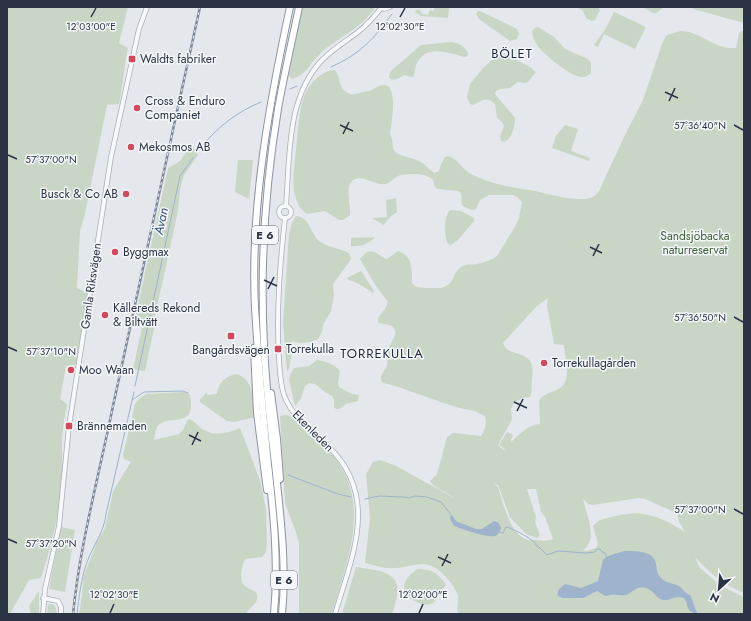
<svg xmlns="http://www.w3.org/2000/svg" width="751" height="621" font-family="Jost,sans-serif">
<rect width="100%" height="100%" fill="#e4e7ec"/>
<g fill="#c9d6c5" fill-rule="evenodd">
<path d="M7 7H128L119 43 128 48C124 66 123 85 119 104L107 105 85 214 80 231 77 288 87 293 76 365 66 366 60 399 67 404C65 415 63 426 62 438 62 456 63 475 61 493 57 522 50 551 41 578L29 580 10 614H7Z"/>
<path d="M303 7H375C362 30 334 38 317 57 308 66 305 76 292 79L288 75Z"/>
<path d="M435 7H449L448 18 421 16 415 12 417 9 421 11 422 14 428 15 430 10 433 11Z"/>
<path d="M575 7H598L600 10 595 20 592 21 587 19 582 10Z"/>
<path d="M629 7H662L663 8 656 13H653L644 8Z"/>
<path d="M693 7H744V23L693 9Z"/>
<path d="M478 11H480L517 29 519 34 517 39 510 41 479 19 476 14Z"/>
<path d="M614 12 646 27 635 49 604 34 598 47 594 45 606 28Z"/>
<path d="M538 27 554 37 565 49 588 59 591 63V73C589 75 586 77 583 77 572 78 543 54 537 45 534 40 532 36 532 31L535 28Z"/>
<path d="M681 31C700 31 715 50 736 48L739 33 742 31H744V593C724 585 708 572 695 557L700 568 721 586 744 597V614H458C456 607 460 599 457 593 454 586 449 581 444 575 424 554 408 571 386 568 379 567 371 564 365 563L370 518 366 474 373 462 380 460 396 466 454 498C448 492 434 489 430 481L437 474 447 437 453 433 481 436C485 431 487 421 485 416 481 415 478 412 474 411 451 407 431 398 409 391 400 387 392 385 383 383L381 381V376L387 366 388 349 395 335V330C392 322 384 326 378 322V318L385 309 388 302 376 286 360 259C371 244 376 255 387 259L398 251C413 255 412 271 412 283L415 286C420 288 425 288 431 288 460 290 448 271 465 265 469 264 473 265 477 264 483 263 494 259 497 256L516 225 519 218 522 202 517 197 513 195H489L480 200 476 209 473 210C457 205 463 205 461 193L458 191 437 189 434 185 433 180C427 173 407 173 398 176 393 178 390 184 385 184 374 186 358 170 350 184 346 191 351 207 350 215L343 220H339L325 211 307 214C299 209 296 200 294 191 292 179 296 152 297 139 300 116 299 89 321 75 325 72 329 70 335 70 341 77 338 89 348 93 352 96 355 94 360 93 363 92 366 91 369 91 374 89 379 85 384 85 399 85 391 125 390 134 393 139 392 145 394 151 401 157 411 157 419 161 425 164 429 170 435 173L439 171 441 164 445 157 449 156C460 161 463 171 473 175 487 182 501 185 517 188 523 190 529 189 535 191 550 194 567 200 583 199 590 199 595 197 599 191L624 137 643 100 663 41 667 35ZM548 298 547 306 554 344 564 345C565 359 573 381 558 389 555 392 550 392 547 394 544 395 541 398 539 400L540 424C527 425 519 435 510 443L513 435 507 432 499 445 505 449 504 450 501 448 498 445 512 419 511 409 514 403 522 398 530 397C533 391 531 384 532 378 537 346 508 360 503 343L537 306ZM494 484 498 485 510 517 526 534 537 538 540 535 535 522 536 517 527 489H536L541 512 545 517 553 539C547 541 544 541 537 540 534 539 531 541 528 540 510 536 503 502 498 487ZM638 498 645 499 677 513 679 522 685 532C672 523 653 514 637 513 630 513 622 515 615 516 607 518 598 519 593 526L598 544 596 548 586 551 583 550C599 540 586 514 583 499L588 504 593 505Z"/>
<path d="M451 42C460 43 464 46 468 53V56L465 57C450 54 429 44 418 61 415 65 415 71 414 76L411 77 404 75C399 78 396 81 390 79L389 76 391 71 421 45Z"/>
<path d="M505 54 530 67 536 72 528 82 525 83 518 82 510 88 500 89 496 91 495 94 515 118C515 126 512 139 504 142L501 141 500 136 504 126 503 123 497 118 495 104C486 95 481 102 473 105L470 104 467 97 470 84 483 68 491 61 498 56Z"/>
<path d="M565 125 578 129 571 151 590 158 589 161 552 148 556 136Z"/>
<path d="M192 145 198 155 184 175 180 189 178 211 155 316V324L145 371 133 369 143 323 136 314 168 168 180 161Z"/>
<path d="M238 160H253L249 199 235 192Z"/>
<path d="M396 198 397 212 390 217 384 225 373 219 372 218 387 217 386 200Z"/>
<path d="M450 210 461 211 474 218V221L458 240 451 245 447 243C445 234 443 218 450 210Z"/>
<path d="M296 216C310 217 310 233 319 241 329 248 339 248 349 253L351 259 333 284 334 296 331 311 324 323 321 334 318 339 311 342 300 343 292 341V352L289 369 287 371 283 323 289 234 292 223Z"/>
<path d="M375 237C369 244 360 247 351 246V238Z"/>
<path d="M361 271 374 291 373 293 359 284 347 279V278Z"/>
<path d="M317 360C325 361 336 365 340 371L338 383 339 387 352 394 359 395 358 401 346 404 339 409H336L334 407V400L332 396 325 392 315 384 309 383 305 386 301 398 295 406 289 380 290 375 294 368 309 366Z"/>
<path d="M237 374C255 381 253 400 255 417L234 422 227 421 200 402V400L207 392V395L217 394C219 382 225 376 237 374Z"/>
<path d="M185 392 190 395C197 432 166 412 157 427 155 431 155 436 154 440L179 434 183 430 187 421 189 419C194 421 196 424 200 427 211 437 227 434 240 428L260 480 266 510 267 543 266 552 262 557 245 559C242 565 238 581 245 586 249 590 259 590 257 599 256 605 249 608 246 614H79L82 595 83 578 96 544 105 528 113 491 131 462 124 459 123 455 135 404 139 399 146 394Z"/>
<path d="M284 415 291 416C296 420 300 425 304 429 315 438 327 447 335 458 372 506 346 563 332 614H299V543C296 529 289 516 285 502L280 416Z"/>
<path d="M61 527 75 530 65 592 49 589Z"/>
<path d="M356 567C373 570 402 570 397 595 396 602 394 608 392 614H342Z"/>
<path d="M418 569C433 569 437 573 446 584 444 589 441 590 438 594 436 598 436 602 431 604 425 607 409 600 406 594 400 584 410 573 418 569Z"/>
<path d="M39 591V614H31L29 606Z"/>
<path d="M52 604 55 606 57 614H47L48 605Z"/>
</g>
<g fill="#9fb4cc">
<path d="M451 515H452L456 521 476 529H482L494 521 499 523 501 528C500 531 498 535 495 536 487 538 460 529 453 525L450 518Z"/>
<path d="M624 551C635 551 654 550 656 564 657 569 657 574 661 578 666 583 673 583 679 586 683 589 686 594 690 595 694 602 694 608 698 614H695L689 610C687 607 687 604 686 601 681 592 671 601 663 600 657 599 653 590 646 588 638 585 633 592 626 595 621 596 616 594 611 595 609 595 607 596 605 596L597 591 583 598H562L557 595 559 589 565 584 581 588 598 581 603 560C608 554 617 554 624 551Z"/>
</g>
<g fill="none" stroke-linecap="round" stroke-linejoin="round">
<g stroke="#9fb4cc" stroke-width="1">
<path d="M331 67C359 55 375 38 392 14"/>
<path d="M290 89 297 86"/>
<path d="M203 145C219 126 237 112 261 102"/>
<path d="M135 386 180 176 193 158"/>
<path d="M132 400 144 392 183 391 188 393"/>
<path d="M288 475 338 494 351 497"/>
<path d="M365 499 379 496 403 497 409 498 415 496 427 497 441 502 451 515"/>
<path d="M499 532 503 533 506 527C510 527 530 538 533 541 535 542 536 545 537 547H539L547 555 558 551 586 553 595 552 597 549H600L601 551 606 554V557"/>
<path d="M77 614C79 597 81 579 87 562 93 545 104 533 106 514L134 392"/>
</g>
<g stroke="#a9aeb7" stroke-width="5.5">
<g id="minor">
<path d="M380 7 384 9 390 7"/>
<circle cx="285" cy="212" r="6"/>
<path d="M286 206C290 157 286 98 322 60 333 49 346 41 358 32 367 25 374 17 381 8"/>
<path d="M285 218C280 265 276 312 279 359 280 372 280 383 284 395 293 419 312 430 329 447 380 497 352 556 335 614"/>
<path d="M43 598 58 601 61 607V614"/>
<path d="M43 614 45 589 59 526 69 426 111 157 139 29 147 7"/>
</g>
</g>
<g stroke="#8b94a3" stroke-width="8">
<g id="highway">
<path d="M254 348 257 413 267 490"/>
<path d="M271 393 277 439 280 479"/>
<path d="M274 614C279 561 273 508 267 455 262 406 258 357 255 308 250 207 269 105 290 7"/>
<path d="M282 614C287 564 280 514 275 464 270 424 266 385 264 345 260 267 265 187 278 109 284 75 292 41 299 7"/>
</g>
</g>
<use href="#minor" stroke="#f7f8fa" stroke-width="4"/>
<use href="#highway" stroke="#fff" stroke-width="6"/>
<g stroke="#7d8696" stroke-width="2.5">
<path id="rail" d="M73 614C80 544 99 475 113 406 141 273 171 140 200 7"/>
</g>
<use href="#rail" stroke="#f4f6f9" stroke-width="1" stroke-dasharray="3" stroke-linecap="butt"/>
</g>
<path fill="none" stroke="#2b3445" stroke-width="1.5" d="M91 17 96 8M400 17 405 8M665 92 678 98M669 101 675 88M340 125 353 131M734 125 743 130M343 134 349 122M8 155 17 159M590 247 602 253M593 256 599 244M264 280 277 286M268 289 274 277M734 317 743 322M8 347 17 351M514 402 527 408M517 411 523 399M189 435 201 441M192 445 198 432M734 509 743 514M8 539 17 543M438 557 451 563M442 566 448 554M110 613 114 604M419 613 423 604"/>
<g fill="#d1495b" stroke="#f4f6f9" stroke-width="1.5">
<rect x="128" y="55" width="8" height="8" rx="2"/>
<circle cx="137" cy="108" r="4"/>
<circle cx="131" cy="147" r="4"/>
<circle cx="126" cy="194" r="4"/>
<circle cx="115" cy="252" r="4"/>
<circle cx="105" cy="315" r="4"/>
<rect x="227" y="332" width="8" height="8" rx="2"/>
<rect x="274" y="345" width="8" height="8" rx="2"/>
<circle cx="544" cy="363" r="4"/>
<circle cx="71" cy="370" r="4"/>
<rect x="65" y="422" width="8" height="8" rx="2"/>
</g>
<g text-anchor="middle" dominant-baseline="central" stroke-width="3" stroke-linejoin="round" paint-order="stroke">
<g fill="#f4f6f9" stroke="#676e7b" stroke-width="1">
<rect x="252" y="226" width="26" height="18" rx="3"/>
<rect x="271" y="571" width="26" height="18" rx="3"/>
</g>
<g font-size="11" font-weight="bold" fill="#2b3445">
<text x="265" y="235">E 6</text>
<text x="284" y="580">E 6</text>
</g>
<g font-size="12" fill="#2b3445" stroke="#f4f6f9" text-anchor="start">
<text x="140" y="59">Waldts fabriker</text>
<text x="145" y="101">Cross &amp; Enduro<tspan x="145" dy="14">Companiet</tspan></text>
<text x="139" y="147">Mekosmos AB</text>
<text x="118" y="194" text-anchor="end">Busck &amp; Co AB</text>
<text x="123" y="252">Byggmax</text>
<text x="113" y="308">Kållereds Rekond<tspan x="113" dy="14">&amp; Biltvätt</tspan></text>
<text x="286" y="349">Torrekulla</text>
<text x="231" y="350" text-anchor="middle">Bangårdsvägen</text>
<text x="552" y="363">Torrekullagården</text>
<text x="79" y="370">Moo Waan</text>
<text x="77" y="426">Brännemaden</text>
</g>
<g font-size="12" fill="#3f6138" stroke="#f4f6f9">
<text x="695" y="236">Sandsjöbacka<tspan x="695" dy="14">naturreservat</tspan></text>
</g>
<g font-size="12" fill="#2b3445" stroke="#f4f6f9">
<text transform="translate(91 286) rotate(-82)">Gamla Riksvägen</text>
<text transform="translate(313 431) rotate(45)">Ekenleden</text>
</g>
<g font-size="13" letter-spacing="1" fill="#1d2536" stroke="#f4f6f9">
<text x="512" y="53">BÖLET</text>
<text x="382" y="353">TORREKULLA</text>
</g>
<g font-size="13" font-style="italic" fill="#34527a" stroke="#f4f6f9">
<text transform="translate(161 221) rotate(-78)">Ävan</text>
</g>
</g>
<g font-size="10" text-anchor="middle" fill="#2b3445" stroke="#f4f6f9" stroke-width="3" stroke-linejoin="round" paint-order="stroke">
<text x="91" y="30">12°03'00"E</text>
<text x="400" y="30">12°02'30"E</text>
<text x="700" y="129">57°36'40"N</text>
<text x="51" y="163">57°37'00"N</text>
<text x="700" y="321">57°36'50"N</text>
<text x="51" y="355">57°37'10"N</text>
<text x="700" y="513">57°37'00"N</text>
<text x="51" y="547">57°37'20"N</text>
<text x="114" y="598">12°02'30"E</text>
<text x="423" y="598">12°02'00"E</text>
</g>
<rect width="751" height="621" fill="none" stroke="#2b3445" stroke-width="16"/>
<g transform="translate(719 589) rotate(206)" stroke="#f4f6f9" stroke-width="3" paint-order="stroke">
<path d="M0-3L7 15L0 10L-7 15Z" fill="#2b3445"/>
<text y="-6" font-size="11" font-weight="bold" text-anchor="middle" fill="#2b3445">N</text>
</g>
</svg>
